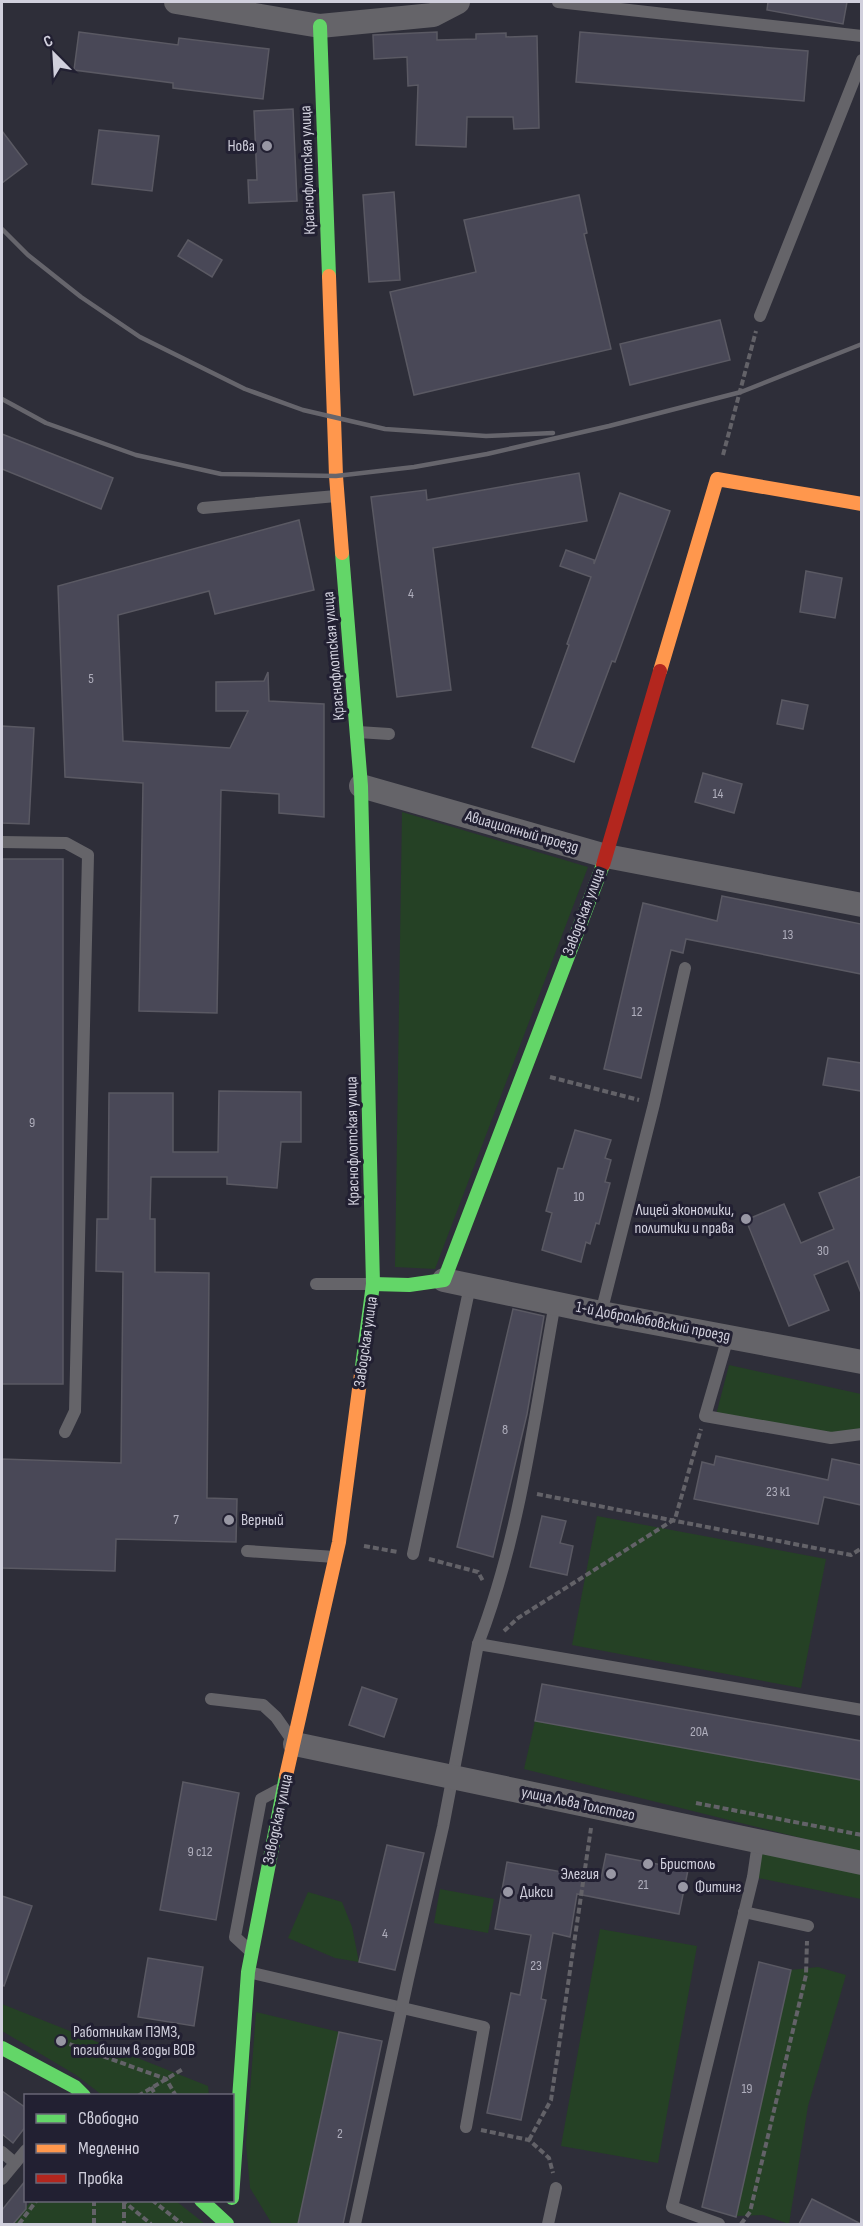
<svg xmlns="http://www.w3.org/2000/svg" width="863" height="2226" font-family="'Sofia Sans Condensed',sans-serif">
<rect width="100%" height="100%" fill="#2e2e39"/>
<g fill="#254125">
<path d="M402 812 588 867 435 1269 395 1267Z"/>
<path d="M729 1365 861 1394V1430L831 1434 716 1415Z"/>
<path d="M597 1516 826 1559 801 1688 572 1645Z"/>
<path d="M535 1721 861 1780V1853L524 1769Z"/>
<path d="M758 1843 861 1863V1899L753 1877Z"/>
<path d="M440 1889 494 1899 488 1933 434 1923Z"/>
<path d="M308 1892 342 1902 352 1927 359 1962 335 1958 288 1938Z"/>
<path d="M600 1929 697 1946 658 2163 561 2146Z"/>
<path d="M818 1967 846 1975 808 2106 789 2224 763 2215 736 2216 791 1970Z"/>
<path d="M2 2004 208 2086 209 2095H102L76 2075 2 2031Z"/>
<path d="M256 2012 339 2032 298 2224H272L250 2188 246 2144Z"/>
<path d="M32 2200 176 2201 205 2224H13Z"/>
</g>
<g fill="#494857" stroke="#5a5963" stroke-width="1.5">
<path d="M768 2H847L843 24 767 10Z"/>
<path d="M79 32 178 45 179 38 269 49 263 99 173 88V83L74 70Z"/>
<path d="M437 32V40L476 39V34L506 33V37L537 36 539 128 514 129 513 117H467L466 147 416 145 418 85 408 86 407 57 374 59 373 35Z"/>
<path d="M580 32 808 51 804 101 576 82Z"/>
<path d="M293 109 297 201 249 203 248 180H257L254 111Z"/>
<path d="M99 130 159 136 152 191 92 184Z"/>
<path d="M2 131 27 164 2 183Z"/>
<path d="M394 192 400 280 369 282 363 195Z"/>
<path d="M579 195 587 233 584 234 611 349 414 395 390 292 476 272 464 220Z"/>
<path d="M188 240 222 260 212 277 178 256Z"/>
<path d="M720 320 730 360 630 385 620 344Z"/>
<path d="M2 434 113 478 101 509 2 469Z"/>
<path d="M579 473 587 521 433 548 451 690 397 697 371 497 426 490 427 500Z"/>
<path d="M620 493 670 511 615 662 612 661 574 762 532 747 569 645 567 644 591 577 560 566 566 550 594 560V564Z"/>
<path d="M299 520 314 590 215 614 209 591 118 615 123 741 230 748 248 711H216V682L264 681 268 672 269 701 324 704V817L279 813V794L221 790 217 1013 139 1011 143 783 65 777 58 586Z"/>
<path d="M806 571 842 578 835 618 800 612Z"/>
<path d="M782 700 808 705 803 729 777 724Z"/>
<path d="M2 726 34 728 29 824 2 823Z"/>
<path d="M703 773 742 784 734 813 695 802Z"/>
<rect x="2" y="859" width="61" height="525"/>
<path d="M722 896 861 924V974L686 939 683 953 671 950 641 1078 604 1069 643 903 717 921Z"/>
<path d="M828 1058 861 1063V1091L823 1085Z"/>
<path d="M219 1091 301 1092V1142H281L277 1188 227 1184V1177H151L150 1219H155V1272L209 1273 207 1498 237 1499 236 1542 116 1539 115 1571 2 1568V1459L121 1463 123 1272 96 1271 97 1219H108L109 1093H173V1152H218Z"/>
<path d="M575 1130 611 1140 605 1158 611 1160 605 1182 610 1183 599 1224 596 1223 590 1244 586 1242 581 1262 542 1250 552 1213 546 1211 558 1168 563 1169Z"/>
<path d="M861 1176V1293L848 1261 814 1275 829 1310 789 1326 746 1220 784 1204 801 1243 834 1229 819 1193Z"/>
<path d="M513 1309 544 1316 527 1414 493 1557 457 1547Z"/>
<path d="M716 1456 828 1480 832 1459 861 1465V1505L824 1497 818 1524 694 1499 702 1462 714 1465Z"/>
<path d="M542 1516 566 1521 560 1543 573 1546 567 1575 530 1567Z"/>
<path d="M542 1684 861 1741V1780L535 1721Z"/>
<path d="M362 1687 397 1699 384 1737 349 1725Z"/>
<path d="M183 1782 239 1793 216 1920 160 1910Z"/>
<path d="M387 1845 424 1853 395 1970 359 1962Z"/>
<path d="M606 1854 688 1870 679 1914 577 1894 570 1937 553 1933 541 1999 546 2000 521 2120 487 2113 511 1993 520 1995 531 1935 495 1929 507 1862 601 1879Z"/>
<path d="M2 1896 32 1906 4 1986 2 1985Z"/>
<path d="M148 1958 203 1967 194 2026 138 2017Z"/>
<path d="M759 1962 791 1970 736 2217 702 2207Z"/>
<path d="M339 2032 382 2041 343 2224H298Z"/>
<path d="M2 2091 26 2108V2126L13 2143 2 2134Z"/>
<path d="M26 2180V2209L13 2224H2V2210Z"/>
<path d="M812 2199 861 2224H799Z"/>
</g>
<g fill="none" stroke-linecap="round" stroke-linejoin="round">
<g stroke="#636268" stroke-width="4" stroke-dasharray="6 3" stroke-linecap="butt">
<path d="M723 455 756 331"/>
<path d="M550 1077 639 1100"/>
<path d="M537 1494 851 1555 862 1548"/>
<path d="M364 1546 398 1552"/>
<path d="M429 1559 478 1572 483 1581"/>
<path d="M504 1631 518 1618 675 1519 701 1429"/>
<path d="M696 1803 862 1835"/>
<path d="M61 2041 166 2079 176 2096"/>
<path d="M151 2087 156 2096"/>
<path d="M138 2096 183 2069"/>
<path d="M481 2130 529 2140 549 2158 553 2173"/>
<path d="M529 2140 551 2100 591 1828"/>
<path d="M122 2200 151 2224"/>
<path d="M152 2200 182 2224"/>
<path d="M124 2203V2224"/>
<path d="M19 2224 37 2200"/>
<path d="M94 2224V2200"/>
<path d="M741 2224 750 2212 806 1975 807 1941"/>
</g>
<g stroke="#656469" stroke-width="12">
<path d="M558 2 862 36"/>
<path d="M760 316 862 60"/>
<path d="M203 508 336 496"/>
<path d="M358 732 389 734"/>
<path d="M2 842 66 843 88 855 75 1411 65 1432"/>
<path d="M316 1284H372"/>
<path d="M601 1313 654 1104 685 968"/>
<path d="M728 1337 705 1416 831 1438 862 1434"/>
<path d="M247 1551 335 1557"/>
<path d="M413 1554 470 1286"/>
<path d="M478 1644C520 1536 534 1417 555 1303"/>
<path d="M211 1699 263 1705 276 1717 290 1737"/>
<path d="M744 1912 808 1926"/>
<path d="M248 1949 235 1937 261 1799 278 1790"/>
<path d="M248 1972 484 2027 466 2127"/>
<path d="M2 2152 15 2163"/>
<path d="M2 2179 26 2150"/>
<path d="M355 2224 408 1979 443 1827 478 1644 862 1710"/>
<path d="M548 2224 556 2188"/>
<path d="M719 2224 672 2207 753 1877 758 1843"/>
</g>
<g stroke="#656469" stroke-width="24">
<path d="M176 2 320 26 433 15 458 2"/>
<path d="M361 786 606 856 862 905"/>
<path d="M444 1280 601 1313 862 1362"/>
<path d="M295 1744 862 1863"/>
</g>
<g stroke="#63d668" stroke-width="14">
<path d="M320 26 329 276"/>
<path d="M342 553 361 786 373 1284 361 1374"/>
<path d="M373 1284 409 1285 444 1280 603 865"/>
<path d="M2 2048 75 2087 84 2096"/>
<path d="M232 2198 248 1972 286 1776"/>
<path d="M201 2200 227 2224"/>
</g>
<g stroke="#ff974d" stroke-width="14">
<path d="M329 276 336 476 342 553"/>
<path d="M660 671 717 479 862 504"/>
<path d="M286 1776 339 1542 361 1374"/>
</g>
<path stroke="#b3261e" stroke-width="14" d="M603 865 660 671"/>
<g stroke="#66656c" stroke-width="4.5">
<path d="M2 229 28 255 81 297 140 337 245 389 303 410 385 429 486 436 553 433"/>
<path d="M2 399 46 423 136 455 221 474 336 476 414 467 487 454 609 426 741 392 862 344"/>
</g>
</g>
<g fill="#9897a4" stroke="#222032" stroke-width="2">
<circle cx="267" cy="146" r="6"/>
<circle cx="746" cy="1219" r="6"/>
<circle cx="229" cy="1520" r="6"/>
<circle cx="648" cy="1864" r="6"/>
<circle cx="611" cy="1874" r="6"/>
<circle cx="683" cy="1887" r="6"/>
<circle cx="508" cy="1892" r="6"/>
<circle cx="61" cy="2041" r="6"/>
</g>
<g text-anchor="middle" dominant-baseline="central" stroke-width="6" stroke-linejoin="round" paint-order="stroke">
<g font-size="14" fill="#afaebc">
<text x="411" y="593">4</text>
<text x="91" y="678">5</text>
<text x="718" y="793">14</text>
<text x="788" y="934">13</text>
<text x="637" y="1011">12</text>
<text x="32" y="1122">9</text>
<text x="579" y="1196">10</text>
<text x="823" y="1250">30</text>
<text x="505" y="1429">8</text>
<text x="778" y="1491">23 к1</text>
<text x="176" y="1519">7</text>
<text x="699" y="1731">20А</text>
<text x="200" y="1851">9 с12</text>
<text x="643" y="1884">21</text>
<text x="385" y="1933">4</text>
<text x="536" y="1965">23</text>
<text x="747" y="2088">19</text>
<text x="340" y="2133">2</text>
</g>
<g font-size="16" fill="#d1d0dd" stroke="#222032" text-anchor="start">
<text x="255" y="146" text-anchor="end">Нова</text>
<text x="734" y="1210" text-anchor="end">Лицей экономики,<tspan x="734" dy="18">политики и права</tspan></text>
<text x="241" y="1520">Верный</text>
<text x="660" y="1864">Бристоль</text>
<text x="599" y="1874" text-anchor="end">Элегия</text>
<text x="695" y="1887">Фитинг</text>
<text x="520" y="1892">Дикси</text>
<text x="73" y="2032">Работникам ПЭМЗ,<tspan x="73" dy="18">погибшим в годы ВОВ</tspan></text>
</g>
<g font-size="16" fill="#d1d0dd" stroke="#222032">
<text transform="translate(308 170) rotate(-92)">Краснофлотская улица</text>
<text transform="translate(334 656) rotate(-95)">Краснофлотская улица</text>
<text transform="translate(522 832) rotate(16)">Авиационный проезд</text>
<text transform="translate(584 912) rotate(-69)">Заводская улица</text>
<text transform="translate(353 1141) rotate(-91)">Краснофлотская улица</text>
<text transform="translate(653 1322) rotate(11)">1-й Добролюбовский проезд</text>
<text transform="translate(366 1342) rotate(-82)">Заводская улица</text>
<text transform="translate(578 1804) rotate(12)">улица Льва Толстого</text>
<text transform="translate(278 1819) rotate(-78)">Заводская улица</text>
</g>
</g>
<rect width="863" height="2226" fill="none" stroke="#d1d0dd" stroke-width="6"/>
<rect x="24" y="2094" width="210" height="108" fill="#222032" stroke="#686676" stroke-width="1.5"/>
<rect x="36" y="2114" width="30" height="9" fill="#63d668" stroke="#686676" stroke-width="1.5"/>
<text x="78" y="2124" font-size="18" fill="#d1d0dd">Свободно</text>
<rect x="36" y="2144" width="30" height="9" fill="#ff974d" stroke="#686676" stroke-width="1.5"/>
<text x="78" y="2154" font-size="18" fill="#d1d0dd">Медленно</text>
<rect x="36" y="2174" width="30" height="9" fill="#b3261e" stroke="#686676" stroke-width="1.5"/>
<text x="78" y="2184" font-size="18" fill="#d1d0dd">Пробка</text>
<g transform="translate(54 54) rotate(336)" stroke="#222032" stroke-width="4.5" paint-order="stroke">
<path d="M0-4.5L10 22L0 15L-10 22Z" fill="#d1d0dd"/>
<text y="-9" font-size="16" font-weight="bold" text-anchor="middle" fill="#d1d0dd">С</text>
</g>
</svg>
